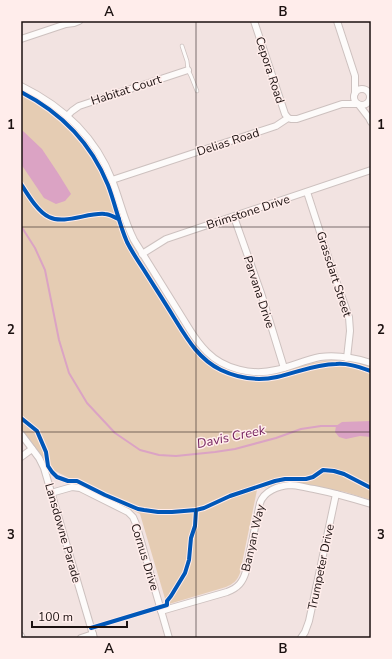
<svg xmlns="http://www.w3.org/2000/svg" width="392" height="659" font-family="'Nunito Sans',sans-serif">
<rect width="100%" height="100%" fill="#f2e3e1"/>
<path fill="#e5ccb3" d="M21 90C60 109 92 139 108 180 117 202 122 225 133 246 145 266 158 286 170 305 179 319 186 334 197 346 216 370 249 381 279 373 288 371 296 367 305 365 328 358 349 359 371 366V500L345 492 293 482 282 483 257 490 240 573C237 581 233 584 226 587L169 604 166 602 140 514 53 470 21 429Z"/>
<g fill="#dba3c4">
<path d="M21 130 23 131 42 149 58 173 71 194 65 201 56 204 44 198 21 164Z"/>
<path d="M371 421V437L360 436 346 439 339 437 335 432 336 426 342 422Z"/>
</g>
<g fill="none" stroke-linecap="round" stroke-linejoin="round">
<path stroke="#dba3c4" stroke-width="2" d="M21 226 35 248 45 270 59 340 69 373 87 403 115 433 140 450 159 455 176 456 215 452 235 449 276 438 301 429 321 426H338"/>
<g stroke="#cdc1bf" stroke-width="4.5">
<path id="lane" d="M182 46 187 61 188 70 191 76 197 91"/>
</g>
<g stroke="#cdc1bf" stroke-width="8">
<g id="street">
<path d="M254 21 285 114 288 118"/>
<path d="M337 21 355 76V93"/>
<path d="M21 39 66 24 74 23 79 21"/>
<path d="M21 86C62 106 95 136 112 180 120 200 124 221 134 240L190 330C195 338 200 345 207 352 224 369 252 376 276 370 290 367 305 360 320 357 337 355 355 358 371 363"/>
<circle cx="362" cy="97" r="8"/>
<path d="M359 105 369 118 371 122"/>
<path d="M67 116 72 111 79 106 188 70"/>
<path d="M112 180 276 126 288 118 291 119H297L342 104H357"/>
<path d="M307 192 333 272 349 317 350 331 347 358"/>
<path d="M234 217 261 293 284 368"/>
<path d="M142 254 166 239 371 170"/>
<path d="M21 434 39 458 44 468 94 638"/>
<path d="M21 457 32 449"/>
<path d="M51 493 72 487 80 488 128 512 133 517 136 524 169 638"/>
<path d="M161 611 227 592C238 588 243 582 246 571L260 503C264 491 278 486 290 485 298 485 306 488 314 489 334 493 352 498 371 504"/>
<path d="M21 636 22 638"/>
<path d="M81 638 93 634"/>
<path d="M301 638 305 632 309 621 336 494"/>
</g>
</g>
<use href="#lane" stroke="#fdfbfa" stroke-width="3"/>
<use href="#street" stroke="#fdfbfa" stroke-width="6"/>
<g stroke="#ffedeb" stroke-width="6">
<g id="cycleway">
<path d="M21 92C60 112 91 143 108 185 115 203 119 224 127 242 132 252 138 261 144 270 154 286 164 301 173 316 186 337 198 359 221 370 238 378 258 381 277 377 296 373 315 364 336 364 348 363 359 367 371 371"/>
<path d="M21 184C28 195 38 212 49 217 64 225 89 212 105 214 110 214 115 218 119 219"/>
<path d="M21 418 37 431 46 452 48 466 52 472 57 477 68 481H77L105 495 138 509 144 510 158 512H172L196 510 204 508 230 496 275 481 285 479H306L313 477 323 470 334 471 344 474 371 488"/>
<path d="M91 628 167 605V601L171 596 185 573 189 560 191 538 195 526 196 510"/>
</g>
</g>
<use href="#cycleway" stroke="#0057b8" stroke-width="4"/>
</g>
<path fill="none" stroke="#1b1110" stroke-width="1" stroke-opacity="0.55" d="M196 21V638M21 227H371M21 432H371"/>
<g text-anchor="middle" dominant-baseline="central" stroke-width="3" stroke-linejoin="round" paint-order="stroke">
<g font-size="12" fill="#1b1110" stroke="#ffedeb">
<text transform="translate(270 70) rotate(72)">Cepora Road</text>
<text transform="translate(126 90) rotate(-18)">Habitat Court</text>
<text transform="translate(228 142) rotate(-18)">Delias Road</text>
<text transform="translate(248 212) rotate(-18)">Brimstone Drive</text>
<text transform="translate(334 274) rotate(72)">Grassdart Street</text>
<text transform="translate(259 292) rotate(72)">Parvana Drive</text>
<text transform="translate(63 533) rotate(74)">Lansdowne Parade</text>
<text transform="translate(253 538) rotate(-77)">Banyan Way</text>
<text transform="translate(145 557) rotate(73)">Cornus Drive</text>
<text transform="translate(321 567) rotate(-78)">Trumpeter Drive</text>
</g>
<g font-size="13" font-style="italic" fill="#741f5e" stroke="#ffedeb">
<text transform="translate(231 437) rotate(-12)">Davis Creek</text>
</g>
</g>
<rect width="392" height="659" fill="none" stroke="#ffedeb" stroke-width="44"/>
<path d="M32 621v6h95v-6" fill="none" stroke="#1b1110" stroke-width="2"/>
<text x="38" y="621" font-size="12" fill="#1b1110" stroke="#ffedeb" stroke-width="3" paint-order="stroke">100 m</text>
<rect x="22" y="22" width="348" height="615" fill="none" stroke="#1b1110" stroke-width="1.5"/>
<g font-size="13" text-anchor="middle" font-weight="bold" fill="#1b1110">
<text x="109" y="16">A</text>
<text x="283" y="16">B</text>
<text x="11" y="129">1</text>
<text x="381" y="129">1</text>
<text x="11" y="334">2</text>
<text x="381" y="334">2</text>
<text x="11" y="539">3</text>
<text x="381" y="539">3</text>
<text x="109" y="653">A</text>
<text x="283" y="653">B</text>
</g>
</svg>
